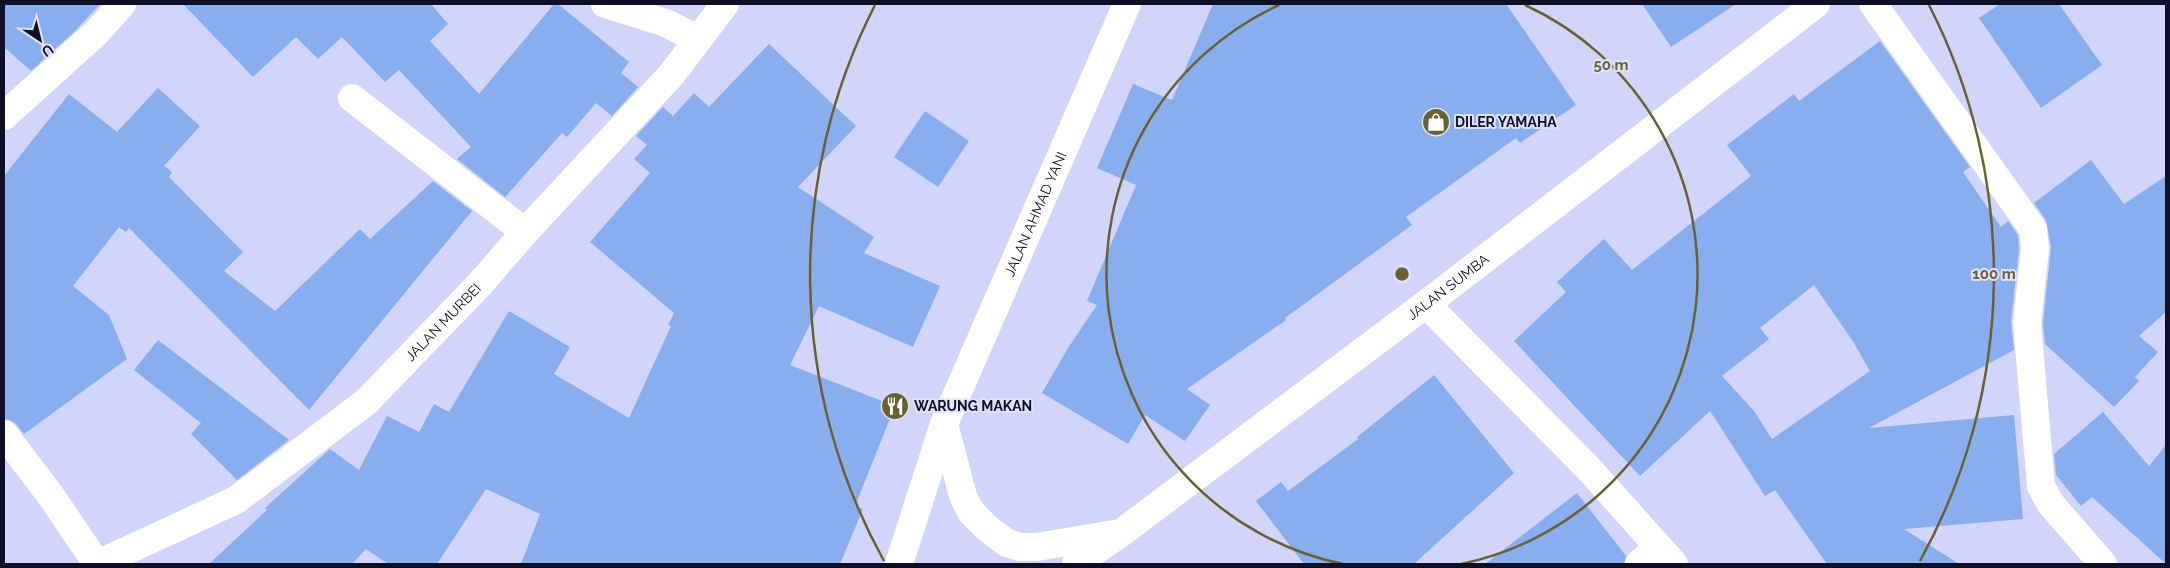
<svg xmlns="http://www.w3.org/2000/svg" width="2170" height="568" font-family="Raleway,sans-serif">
<rect width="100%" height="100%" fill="#d1d4fb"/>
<g fill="#89aef0" fill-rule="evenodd">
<path d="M4 4H100L76 30 31 71 4 47Z"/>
<path d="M183 4H431L448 24 430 41 479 94 554 4H558L629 62 621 73 638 87 612 116 596 103 567 137 562 133 505 197 457 159 471 147 399 70 385 82 342 37 318 59 296 37 253 77Z"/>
<path d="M1213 4H1506L1576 105 1520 143 1516 138 1406 217 1412 225 1285 318 1286 320 1187 389 1210 405 1185 441 1145 415 1128 444 1042 393 1068 348 1097 305 1087 301 1136 185 1097 168 1133 84 1172 100Z"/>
<path d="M1642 4H1736L1671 47Z"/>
<path d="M2000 4H2059L2102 65 2041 108 1979 18Z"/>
<path d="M1880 41 1970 167 1963 172 2001 227 2008 221 2018 235 2019 249 2011 322 2014 350 1869 428 2014 415 2023 519 1904 529 1959 564H1827L1775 490 1765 496 1710 411 1640 476 1514 341 1566 292 1557 282 1604 239 1632 270 1751 176 1727 145 1794 94 1799 101ZM1814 285 1854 343 1870 371 1772 439 1754 411 1722 376 1769 339 1760 328Z"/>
<path d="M769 44 856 126 798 187 874 237 864 253 940 286 913 347 819 306 790 365 895 406 855 506 863 509 840 564H521L540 514 486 489 437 564H388L366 549 352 564H209L267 510 265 508 330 449 359 470 387 416 419 432 434 404 449 412 509 311 570 347 554 374 629 418 671 326 668 325 674 313 590 242 650 173 634 159 647 145 636 136 663 107 673 116 694 93 709 107Z"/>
<path d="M158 88 200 126 164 166 172 172 169 177 243 252 224 271 275 311 360 229 370 239 433 181 472 211 309 410 129 228 126 232 119 227 73 286 109 315 127 359 24 434 16 424 10 420 4 419V176L69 94 117 132Z"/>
<path d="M925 111 969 141 938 187 894 157Z"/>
<path d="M2091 160 2124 204 2166 176V312L2139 336 2158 352 2135 377 2139 381 2114 407 2045 344 2043 323 2051 247 2046 220 2034 203Z"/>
<path d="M158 340 289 440 237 480 191 434 201 423 134 370Z"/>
<path d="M1434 375 1514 473 1414 564H1304L1256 501 1281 482 1288 491 1358 439 1357 437Z"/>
<path d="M2103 412 2149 466 2166 445V564L2092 497 2081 506 2056 475 2054 454Z"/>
<path d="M1577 493 1626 556 1624 564H1485Z"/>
</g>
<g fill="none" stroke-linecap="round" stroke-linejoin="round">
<g stroke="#fff" stroke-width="28">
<path d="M605 4 666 23 697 39"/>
<path d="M1873 4 2033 229 2035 249 2027 323 2041 486 2050 503 2103 564"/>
<path d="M352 98 525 232"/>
<path d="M4 116 96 33 122 4"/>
<path d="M1426 304 1588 468 1674 564"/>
<path d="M4 434 51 496 97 564"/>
<path id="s1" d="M98 564 236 500 366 402 480 284 525 232 672 74 725 4"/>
<path d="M1639 564 1658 547"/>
</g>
<g stroke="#fff" stroke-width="28">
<path d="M944 424 963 496 971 512 987 528 1007 543 1020 547H1037L1114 534"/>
<path id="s2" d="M1076 564 1121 533 1426 304 1816 4"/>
</g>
<path stroke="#fff" stroke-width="28" id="s3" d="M899 564 944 424 1127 4"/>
</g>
<g fill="none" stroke="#69622f" stroke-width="2.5">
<path d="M1343 564A296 296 0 0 1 1279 5M1525 5A296 296 0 0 1 1461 564"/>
<path d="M884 561A592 592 0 0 1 875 5M1929 5A592 592 0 0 1 1920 561"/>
</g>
<defs>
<g id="shop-disc" transform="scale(1.4375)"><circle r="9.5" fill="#69622f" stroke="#e0e3fd"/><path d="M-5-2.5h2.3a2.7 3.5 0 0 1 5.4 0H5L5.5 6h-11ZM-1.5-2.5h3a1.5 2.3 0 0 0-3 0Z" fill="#fff"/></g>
<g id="restaurant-disc" transform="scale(1.4375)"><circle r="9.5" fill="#69622f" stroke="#e0e3fd"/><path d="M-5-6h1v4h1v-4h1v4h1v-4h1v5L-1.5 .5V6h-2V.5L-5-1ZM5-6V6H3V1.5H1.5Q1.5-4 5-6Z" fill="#fff"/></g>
</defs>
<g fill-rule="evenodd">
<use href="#shop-disc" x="1436" y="122"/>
<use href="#restaurant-disc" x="895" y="406"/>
</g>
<g text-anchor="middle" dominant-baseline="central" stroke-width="4" stroke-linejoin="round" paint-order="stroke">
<g font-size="14" font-weight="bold" fill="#0f0f25" stroke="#e0e3fd" text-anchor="start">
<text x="1455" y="122">DILER YAMAHA</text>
<text x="914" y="406">WARUNG MAKAN</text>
</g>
<g font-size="14" fill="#0f0f25" stroke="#e0e3fd">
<text stroke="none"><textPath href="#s3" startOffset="376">JALAN AHMAD YANI</textPath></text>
<text stroke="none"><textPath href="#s2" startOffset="464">JALAN SUMBA</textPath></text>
<text stroke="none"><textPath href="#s1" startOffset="426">JALAN MURBEI</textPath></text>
</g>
</g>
<circle cx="1402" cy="274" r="8" fill="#69622f" stroke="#e0e3fd" stroke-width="2.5"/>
<g font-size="15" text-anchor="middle" font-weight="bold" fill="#69622f" stroke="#e0e3fd" stroke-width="4" stroke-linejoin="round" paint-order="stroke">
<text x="1611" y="70">50 m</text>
<text x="1994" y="279">100 m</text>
</g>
<rect width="2170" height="568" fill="none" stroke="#0f0f25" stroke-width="10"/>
<g transform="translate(40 40) rotate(145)" stroke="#e0e3fd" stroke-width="4" paint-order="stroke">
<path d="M0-4L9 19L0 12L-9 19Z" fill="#0f0f25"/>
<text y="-8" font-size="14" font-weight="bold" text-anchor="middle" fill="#0f0f25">U</text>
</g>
</svg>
